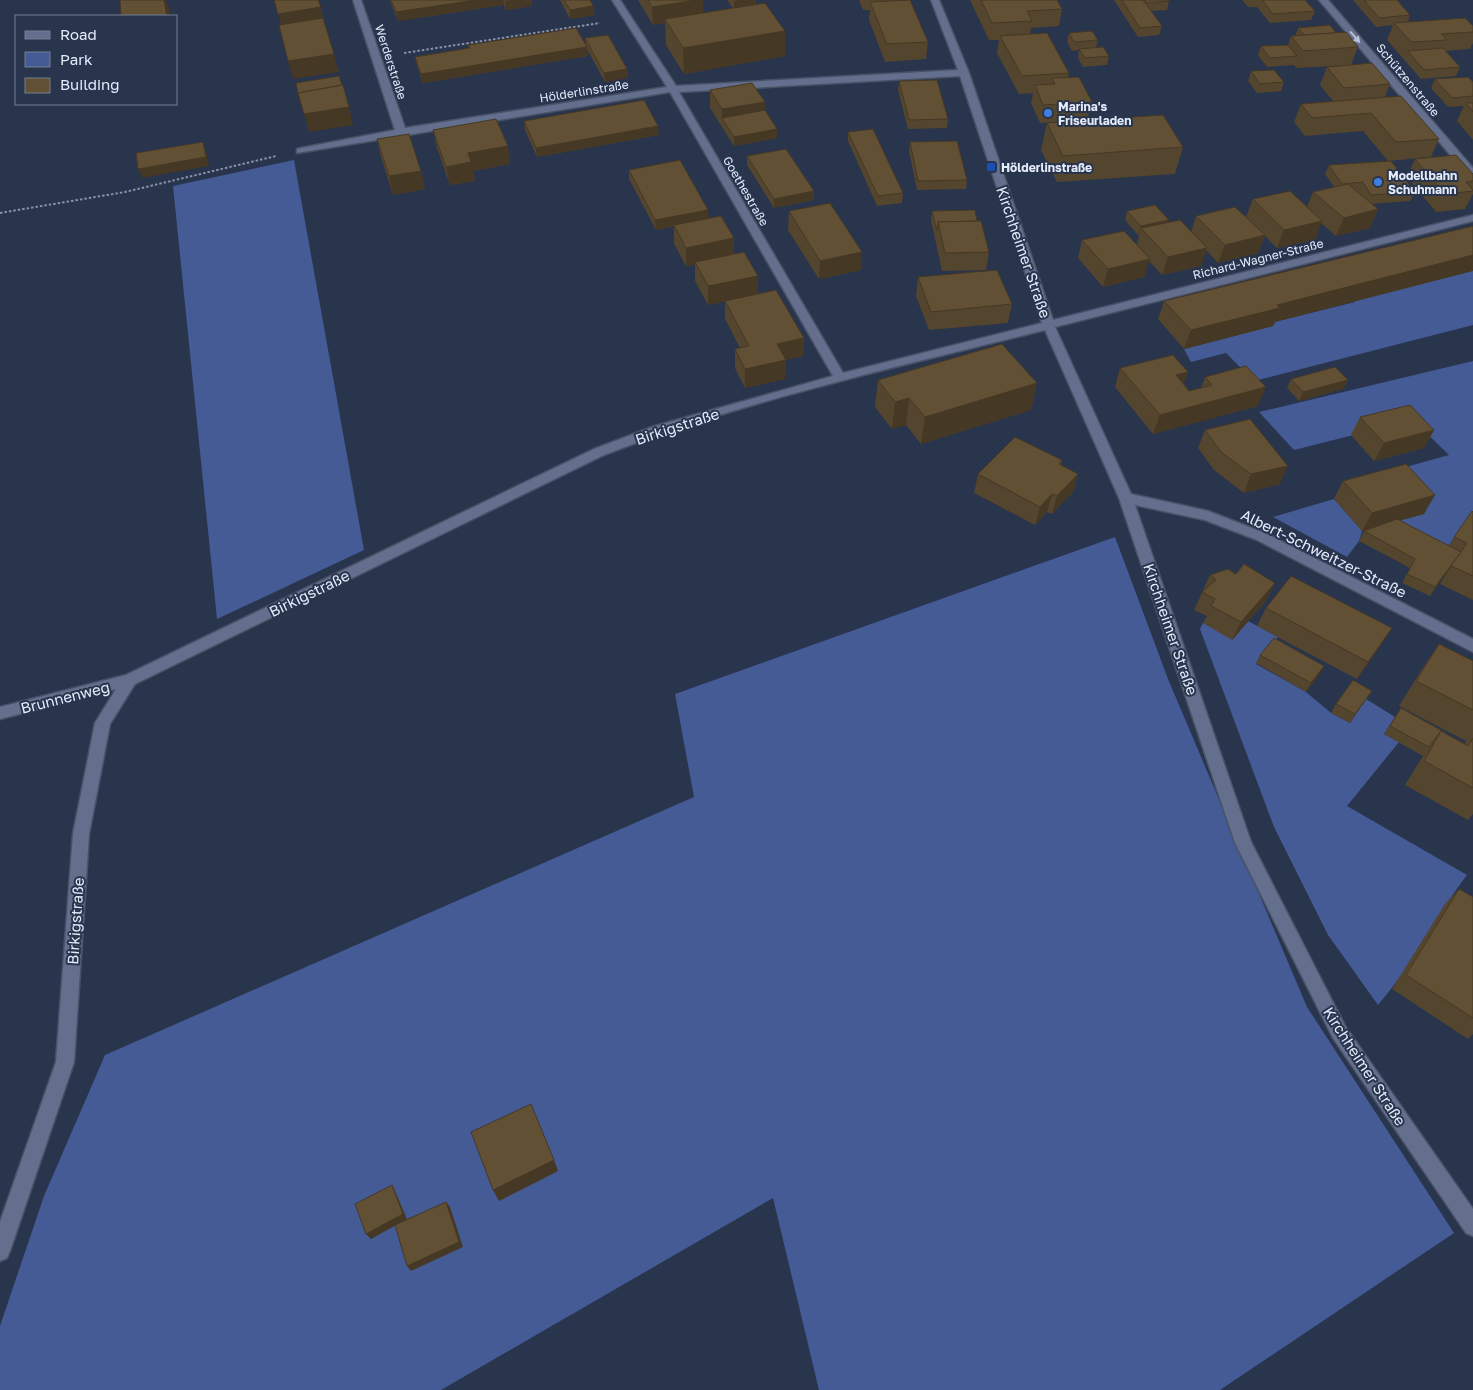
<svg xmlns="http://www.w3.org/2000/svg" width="1473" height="1390" font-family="'Golos Text',sans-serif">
<rect width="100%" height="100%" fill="#29344d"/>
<g fill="#445b96">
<path d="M294 160 364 550 217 619 173 186Z"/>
<path d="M1473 270V325L1254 381 1226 353 1191 362 1184 349 1272 326 1270 323 1355 302 1354 300Z"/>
<path d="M1473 361V511L1442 555 1394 522 1424 513 1388 472 1449 455 1413 420 1294 450 1259 412Z"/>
<path d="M1334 499 1362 531 1359 541 1347 557 1273 517Z"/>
<path d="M1115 537 1168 679 1307 1007 1454 1233 1220 1390H819L773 1198 441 1390H0V1326L44 1196 105 1055 694 797 675 694Z"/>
<path d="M1248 621 1278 637 1256 664 1306 692 1331 713 1350 723 1366 699 1395 717 1384 734 1399 742 1347 806 1467 875C1435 917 1412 966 1378 1005L1328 935 1274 827 1200 629 1203 623Z"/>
</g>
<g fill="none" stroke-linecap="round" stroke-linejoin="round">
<g stroke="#495167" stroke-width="3">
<g id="minor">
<path d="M353 0H361L405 128 667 87 612 0H620L676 86 958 70 931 0H939L969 73 1053 320 1473 215V221L1055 327 1131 494 1208 511 1267 534 1473 639V652L1257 540 1205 520 1135 505 1251 842 1345 1026 1473 1209V1236L1466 1233 1333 1038 1235 843 1119 498 1045 330C897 367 746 400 604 455L135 684 110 724 89 834 74 1062 10 1251 7 1258 0 1261V1222L56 1062 73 834 95 723 116 689 0 719V707L126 675 594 449 655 426 833 376 670 92 297 153V149L301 148 395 130ZM960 76 1042 323 843 373 679 92Z"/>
<path d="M1319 0H1328L1473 168V178L1469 177Z"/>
</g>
</g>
<g stroke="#8992a7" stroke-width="2" stroke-dasharray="2.5 2" stroke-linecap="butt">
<path d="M404 53 600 23"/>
<path d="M0 213 125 192 276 156"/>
</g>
<use href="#minor" fill="#636f8c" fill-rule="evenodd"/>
</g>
<g fill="#54452e">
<path d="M390 0H532V6L506 10 504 5 398 21 392 6Z"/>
<path d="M560 0H590L593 6 594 15 570 19Z"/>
<path d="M638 0H703V13L733 8 727 0H756V4L785 31V56L684 74 666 45 665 23 653 25Z"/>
<path d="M859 0H902L928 42 926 59 885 62 869 20 870 10H863Z"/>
<path d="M970 0H1057L1062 9 1059 26 1031 28 1030 34 1069 73 1068 77 1092 102 1087 120 1183 147 1175 174 1057 182 1041 150 1047 123 1080 121 1040 123 1031 103 1033 93 1019 94 997 53 999 40H989Z"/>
<path d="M1114 0H1168L1169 1 1167 10 1151 11 1162 26 1159 35 1138 37Z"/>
<path d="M1242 0H1305L1315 11 1311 20 1270 23 1257 7H1248Z"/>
<path d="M1353 0H1397L1410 15 1408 22 1473 26V43L1470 49 1445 51 1460 67 1456 76 1421 79 1387 40 1393 25 1376 27Z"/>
<path d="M1298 28 1336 33 1358 47 1351 65 1296 68 1294 65 1267 67 1258 55 1261 46 1288 45 1291 36H1295Z"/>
<path d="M1069 33 1098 40 1096 48 1109 56 1107 65 1083 67 1078 58 1079 50 1072 51 1067 42Z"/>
<path d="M585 38 627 69 628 78 605 82 587 49 588 56 423 83 417 66 415 57 469 48 468 45H586Z"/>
<path d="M1327 67 1390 84 1385 97 1439 139 1431 157 1388 161 1363 131 1305 136 1294 122 1301 104 1333 101 1320 85Z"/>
<path d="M1251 71 1284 82 1281 91 1257 93 1248 81Z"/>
<path d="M1435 79 1473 82V140L1457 121 1464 106 1448 107 1431 88Z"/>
<path d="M899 81 948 119 947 128 908 129 898 90Z"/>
<path d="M710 90 765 110 777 138 734 146 710 108Z"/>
<path d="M524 121 659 135 537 157 525 130Z"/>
<path d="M433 130 508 146 510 164 473 171 475 181 450 185 437 148Z"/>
<path d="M848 132 903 193 902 203 877 206 848 141Z"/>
<path d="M377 139 421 171 425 189 393 195 381 157Z"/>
<path d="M910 142 967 180 966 189 917 190 909 151Z"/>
<path d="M747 156 814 200 774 208 747 165Z"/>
<path d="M1415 159 1473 174V194L1465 209 1436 212 1407 177Z"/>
<path d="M1329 165 1415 192 1410 201 1371 204 1378 209 1370 228 1336 236 1321 223 1315 240 1277 248 1265 236 1258 253 1218 263 1206 250 1201 266 1162 275 1149 261 1144 277 1103 287 1078 258 1082 240 1137 245 1139 235H1138L1125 220 1127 211 1168 222 1191 232 1196 216 1246 217 1253 199 1307 207 1313 192 1334 187 1325 174Z"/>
<path d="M629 170 708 219 734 238V254L758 294 804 338 803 356 786 360 785 379 745 388 735 368V349L740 348 725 319V301L708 305 695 281V265L686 266 674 244V226L656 230 629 179Z"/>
<path d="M789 211 861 270 819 279 788 230Z"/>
<path d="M932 211 989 252 986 270 942 271 931 220Z"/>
<path d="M918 277 1012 304 1008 323 929 330 916 296Z"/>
<path d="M1164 301 1275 322 1273 326 1184 349 1158 319Z"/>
<path d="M1120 368 1184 384 1189 391 1201 388 1205 377 1258 406 1153 434 1115 387Z"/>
<path d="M1291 379 1348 380 1343 389 1299 401 1287 388Z"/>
<path d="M878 380 1037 383 1031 410 921 444 906 425 892 429 875 407Z"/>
<path d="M1360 417 1434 430 1424 448 1374 461 1351 435Z"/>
<path d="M1205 430 1280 484 1244 493 1214 470 1198 448Z"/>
<path d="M1062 460 1061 465 1078 474 1073 492 1052 514 1047 512 1035 525 974 493 978 474Z"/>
<path d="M1343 481 1424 514 1399 520 1449 546 1472 511 1473 512V600L1440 584 1451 566 1430 596 1402 583 1410 568 1359 541 1364 531 1376 527 1362 531 1334 499Z"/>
<path d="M1210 575 1266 601 1232 640 1203 623 1207 616 1194 610Z"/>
<path d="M1266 608 1381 645 1357 679 1257 626Z"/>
<path d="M1439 644 1473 661V814L1468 820 1405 785 1423 756 1384 734 1401 708 1465 744 1466 741 1399 706 1422 669Z"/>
<path d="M1260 655 1319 675 1306 692 1256 663Z"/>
<path d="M1366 699 1350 723 1331 713 1336 704Z"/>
<path d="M1459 889 1473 897V1034L1468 1039 1392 989 1445 904Z"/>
</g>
<g fill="#453825">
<path d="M164 0H166L169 8 170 16H167Z"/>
<path d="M476 0H503L504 5 398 21 396 12Z"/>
<path d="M511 0H532V6L506 10 505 1Z"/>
<path d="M697 0H703V17L665 19V23L653 25 652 7Z"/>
<path d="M738 0H756V6L734 9V1Z"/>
<path d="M593 6 594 15 570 19V10Z"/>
<path d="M321 7 325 25 283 31 278 14Z"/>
<path d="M785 31V56L684 74 683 48Z"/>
<path d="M587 47 588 56 423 83 421 74Z"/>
<path d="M334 54 339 72 293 79 288 61Z"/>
<path d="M627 69 628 78 605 82 604 73Z"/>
<path d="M765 102V120L722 118V109Z"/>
<path d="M349 107 353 125 309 132 304 114Z"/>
<path d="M658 126 659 135 537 157 536 148Z"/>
<path d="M777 129V138L734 146V137Z"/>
<path d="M203 142 206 151 209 166 142 178 138 169Z"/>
<path d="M508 146 510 164 473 171 475 181 450 185 446 167 468 153Z"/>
<path d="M421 171 425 189 393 195 389 176Z"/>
<path d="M814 191V200L774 208V199Z"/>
<path d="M1378 209 1370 228 1336 236 1344 218Z"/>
<path d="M708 210 709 219 656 230 655 220Z"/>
<path d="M1169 220 1166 229 1141 228 1139 235H1138L1141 226Z"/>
<path d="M1322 221 1315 240 1277 248 1284 230Z"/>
<path d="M1265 235 1258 253 1218 263 1225 245Z"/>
<path d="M734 238V257L695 262V265L686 266V248Z"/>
<path d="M1207 248 1201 266 1162 275 1168 257Z"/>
<path d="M862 252 861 270 819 279 820 261Z"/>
<path d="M1473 255V271L1275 322 1273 326 1184 349 1191 330 1277 305Z"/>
<path d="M1150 259 1144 277 1103 287 1108 269Z"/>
<path d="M758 276V294L708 305V286Z"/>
<path d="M804 338 803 356 776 362 777 344Z"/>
<path d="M786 360 785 379 745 388V369Z"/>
<path d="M1188 372 1182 390 1176 375Z"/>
<path d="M1348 380 1343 389 1299 401 1303 392Z"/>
<path d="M1037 383 1031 410 921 444 925 417Z"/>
<path d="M1266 387 1258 406 1153 434 1160 415Z"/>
<path d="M909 398 906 425 892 429 895 402Z"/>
<path d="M1434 430 1424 448 1374 461 1384 443Z"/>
<path d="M1288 466 1280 484 1244 493 1251 474Z"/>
<path d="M1078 474 1073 492 1052 514 1057 496Z"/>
<path d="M1052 494 1047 512 1035 525 1040 507Z"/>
<path d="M1435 495 1424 514 1362 531 1372 513Z"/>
<path d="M1461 552 1455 561 1430 596 1435 587Z"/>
<path d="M1275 583 1266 601 1232 640 1241 622Z"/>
<path d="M1392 628 1381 645 1357 679 1368 662Z"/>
<path d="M1324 666 1319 675 1306 692 1311 683Z"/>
<path d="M554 1160 558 1171 499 1201 493 1190Z"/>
<path d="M392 1185 395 1191 407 1219 371 1239 366 1234Z"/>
<path d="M446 1202 450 1207 463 1247 411 1271 407 1266Z"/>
</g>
<g fill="#625035" stroke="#453825">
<path d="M120 0H164L167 16H121Z"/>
<path d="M274 0H318L321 7 278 14Z"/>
<path d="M391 0H476L396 12Z"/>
<path d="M564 0H590L593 6 570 10Z"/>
<path d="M648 0H697L652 7Z"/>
<path d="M910 0 928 42 887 44 870 2Z"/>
<path d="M981 0H1057L1062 9 1027 11 1032 21 992 23Z"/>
<path d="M1122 0H1143L1162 26 1140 28Z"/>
<path d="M1145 0H1168L1169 1 1147 3Z"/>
<path d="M1262 0H1305L1315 11 1273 14Z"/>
<path d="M1364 0H1397L1410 15 1379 18Z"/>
<path d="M765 3 785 31 683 48 665 19Z"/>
<path d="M323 18 334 54 288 61 279 25Z"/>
<path d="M1465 18 1473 26V32L1441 34 1447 40 1411 42 1394 23Z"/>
<path d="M1330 25 1336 33 1304 35 1298 28Z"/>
<path d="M576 28 587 47 421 74 415 57 470 48 468 45Z"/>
<path d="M1092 31 1098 40 1074 42 1069 33Z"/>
<path d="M1346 32 1358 47 1303 51 1291 36Z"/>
<path d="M1047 33 1069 73 1022 76 1000 36Z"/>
<path d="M608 35 627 69 604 73 585 38Z"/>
<path d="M1288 45 1297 56 1270 58 1261 46Z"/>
<path d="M1103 47 1109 56 1085 58 1079 49Z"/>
<path d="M1443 48 1460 67 1424 70 1408 51Z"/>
<path d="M1372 63 1390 84 1344 88 1327 67Z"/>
<path d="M1274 70 1284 82 1260 84 1251 71Z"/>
<path d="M339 76 342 85 298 93 296 83Z"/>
<path d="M1079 77 1092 102 1043 105 1035 85 1055 84 1052 78Z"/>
<path d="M1468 77 1473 82V96L1452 98 1435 79Z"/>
<path d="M937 80 948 119 909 120 899 81Z"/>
<path d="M752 83 765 102 722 109 710 90Z"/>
<path d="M343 85 349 107 304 114 298 93Z"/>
<path d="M1401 96 1439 139 1396 142 1371 113 1312 118 1301 104Z"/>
<path d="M644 100 658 126 536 148 524 121Z"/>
<path d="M1466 103H1473V112Z"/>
<path d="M765 110 777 129 734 137 722 118Z"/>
<path d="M1163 115 1183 147 1063 156 1047 123Z"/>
<path d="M496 119 508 146 468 153 471 162 446 167 433 130Z"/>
<path d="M873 129 903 193 878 196 848 132Z"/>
<path d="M409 134 421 171 389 176 377 139Z"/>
<path d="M957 141 967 180 918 181 910 142Z"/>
<path d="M203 142 206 157 138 169 136 153Z"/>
<path d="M786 149 814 191 774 199 747 156Z"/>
<path d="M1456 155 1473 174V181L1466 182 1473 190V191L1445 194 1415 159Z"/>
<path d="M680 160 708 210 655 220 629 170Z"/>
<path d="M1391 161 1415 192 1371 195 1363 182 1342 184 1329 165Z"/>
<path d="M1348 184 1378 209 1344 218 1313 192Z"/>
<path d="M1290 191 1322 221 1284 230 1253 199Z"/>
<path d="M830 203 862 252 820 261 789 211Z"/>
<path d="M1155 205 1169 220 1141 226 1127 211Z"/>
<path d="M1235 207 1265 235 1225 245 1196 216Z"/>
<path d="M975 210 977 221 938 222 937 231 932 211Z"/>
<path d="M721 216 734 238 686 248 674 225Z"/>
<path d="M1180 220 1207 248 1168 257 1141 228Z"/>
<path d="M981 221 989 252 945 253 938 222Z"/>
<path d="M1473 226V255L1277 305 1280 308 1191 330 1164 301Z"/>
<path d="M1124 231 1150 259 1108 269 1082 240Z"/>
<path d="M744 252 758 276 708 286 695 262Z"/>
<path d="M997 270 1012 304 931 312 918 277Z"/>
<path d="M776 290 804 338 777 344 786 360 745 369 735 349 749 346 725 301Z"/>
<path d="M1002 344 1037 383 925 417 909 398 895 402 878 380Z"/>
<path d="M1173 355 1188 372 1176 375 1189 391 1212 385 1205 377 1246 366 1266 387 1160 415 1120 368Z"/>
<path d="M1335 367 1348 380 1303 392 1291 379Z"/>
<path d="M1410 405 1434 430 1384 443 1360 417Z"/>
<path d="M1250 419 1288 466 1251 474 1221 452 1205 430Z"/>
<path d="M1015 437 1062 460 1059 464 1078 474 1057 496 1052 494 1040 507 978 474Z"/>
<path d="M1406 464 1435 495 1372 513 1343 481Z"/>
<path d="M1472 511 1473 512V576L1451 566 1467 543 1454 537Z"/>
<path d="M1397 519 1461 552 1435 587 1407 574 1415 559 1364 531Z"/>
<path d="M1244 564 1275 583 1241 622 1211 606 1215 599 1202 592 1216 580 1210 575 1228 569 1236 574Z"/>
<path d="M1291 576 1392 628 1368 662 1266 608Z"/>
<path d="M1274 638 1324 666 1311 683 1260 655Z"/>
<path d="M1439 644 1473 661V710L1416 681Z"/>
<path d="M1353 680 1372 691 1355 714 1336 704Z"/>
<path d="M1401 708 1446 733 1445 734 1441 731 1429 747 1390 726Z"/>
<path d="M1441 731 1468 746 1473 738V788L1424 761Z"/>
<path d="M1459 889 1473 897V1018L1406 975Z"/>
<path d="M531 1104 554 1160 493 1190 471 1132Z"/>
<path d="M392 1185 403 1214 366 1234 355 1204Z"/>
<path d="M446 1202 459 1242 407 1266 395 1225Z"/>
</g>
<defs><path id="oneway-solid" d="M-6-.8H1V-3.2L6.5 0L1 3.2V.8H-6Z" transform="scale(1.25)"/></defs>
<use fill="#b7c0d5" href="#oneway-solid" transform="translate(1355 37) rotate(49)"/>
<g fill="#3f7fe0" stroke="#29344d" stroke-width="2">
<circle cx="1048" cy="113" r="5"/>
<circle cx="1378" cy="182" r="5"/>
</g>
<rect fill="#1a4fb4" stroke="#29344d" stroke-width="2" x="986" y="162" width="10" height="10" rx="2.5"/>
<g text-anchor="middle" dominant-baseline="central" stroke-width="4" stroke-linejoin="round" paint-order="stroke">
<g font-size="12" fill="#e4ecfc" stroke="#29344d">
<text transform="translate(391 62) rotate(72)">Werderstraße</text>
<text transform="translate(1408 80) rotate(50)">Schützenstraße</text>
<text transform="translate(584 91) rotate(-9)">Hölderlinstraße</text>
<text transform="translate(746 191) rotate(60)">Goethestraße</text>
<text transform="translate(1258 259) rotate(-14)">Richard-Wagner-Straße</text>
</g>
<g font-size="12" font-weight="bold" fill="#e4ecfc" stroke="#29344d" text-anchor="start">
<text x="1058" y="106">Marina's<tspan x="1058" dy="14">Friseurladen</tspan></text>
<text x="1001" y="167">Hölderlinstraße</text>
<text x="1388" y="175">Modellbahn<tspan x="1388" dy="14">Schuhmann</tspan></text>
</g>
<g font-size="15" fill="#e4ecfc" stroke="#29344d">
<text transform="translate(1024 252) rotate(71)">Kirchheimer Straße</text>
<text transform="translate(677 426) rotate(-18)">Birkigstraße</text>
<text transform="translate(1324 553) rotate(26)">Albert-Schweitzer-Straße</text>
<text transform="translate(309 593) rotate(-26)">Birkigstraße</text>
<text transform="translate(1171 629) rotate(71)">Kirchheimer Straße</text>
<text transform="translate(65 697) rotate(-14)">Brunnenweg</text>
<text transform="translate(75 921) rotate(-86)">Birkigstraße</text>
<text transform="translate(1365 1066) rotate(57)">Kirchheimer Straße</text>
</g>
</g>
<rect x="15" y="15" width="162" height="90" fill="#29344d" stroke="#747e93"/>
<rect x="25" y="31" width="25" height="8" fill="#636f8c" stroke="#747e93"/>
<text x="60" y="40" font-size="15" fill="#e4ecfc">Road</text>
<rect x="25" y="52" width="25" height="15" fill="#445b96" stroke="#747e93"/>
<text x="60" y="65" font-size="15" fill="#e4ecfc">Park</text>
<rect x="25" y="78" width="25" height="15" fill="#625035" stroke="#747e93"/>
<text x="60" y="90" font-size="15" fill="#e4ecfc">Building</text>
</svg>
